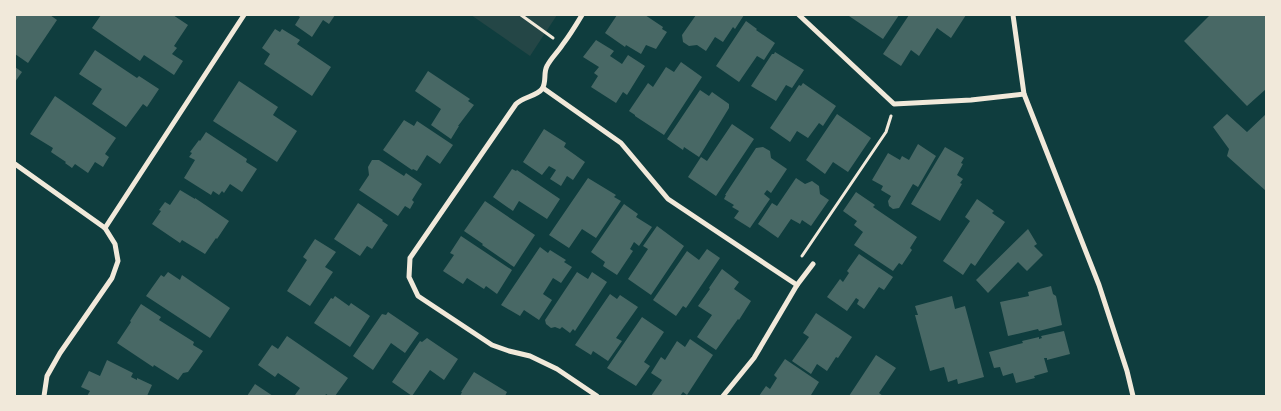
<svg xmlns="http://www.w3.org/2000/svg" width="1281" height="411" font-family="'Nunito Sans',sans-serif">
<rect width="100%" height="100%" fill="#0f3d3e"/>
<path fill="#244646" d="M471 15H557L530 56Z"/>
<g fill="#486865">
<path d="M15 15H50L57 20 28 63 15 54Z"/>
<path d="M101 15H173L188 25 174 46 177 48 172 54 183 61 174 75 144 55 140 61 92 28Z"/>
<path d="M297 15H335L329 24 323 20 312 37 295 25 300 17Z"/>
<path d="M617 15H645L663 27 662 29 667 32 656 49 646 45 641 54 626 45 625 47 605 33Z"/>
<path d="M696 15H744L735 29 733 27 723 42 715 37 706 51 697 45 689 46 683 42 682 35Z"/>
<path d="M850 15H899L883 39 849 16Z"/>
<path d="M909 15H966L951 38 937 28 919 56 911 50 901 66 883 54Z"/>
<path d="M1210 15H1266V89L1247 106 1184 41Z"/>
<path d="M746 21 757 29 756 30 775 43 764 60 757 56 739 82 716 66Z"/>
<path d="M275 29 280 32 282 29 300 40 297 44 331 67 312 96 264 64 270 54 262 48Z"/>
<path d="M596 40 614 51 610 56 622 64 628 55 645 66 627 95 623 92 616 103 591 87 598 76 594 73 599 67 583 57Z"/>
<path d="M95 50 137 78 139 76 159 89 147 107 143 104 126 127 92 104 102 89 79 74Z"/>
<path d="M775 52 804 70 792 88 786 85 776 101 751 86 772 54H774Z"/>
<path d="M681 62 702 77 664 135 635 116V115L629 111 648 83 653 87 666 67 674 72Z"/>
<path d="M15 67 22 72 15 82Z"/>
<path d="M428 71 470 99 468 101 474 105 458 126H459L451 139 431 125 441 109 415 91Z"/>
<path d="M239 81 278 107 273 115 297 131 277 162 213 121Z"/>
<path d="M803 83 836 106 823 126 819 123 808 138 797 131 790 142 770 128 799 85 801 86Z"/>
<path d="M700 90 709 96 712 92 729 104V108L699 157 684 147 683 150 667 139Z"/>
<path d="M55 96 116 138 105 154 109 157 103 167 95 162 88 173 75 164 72 168 65 163 66 162 51 152 53 148 30 134Z"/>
<path d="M837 114 871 138 848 172 833 162 825 174 806 160Z"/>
<path d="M1227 114 1247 132 1266 114V191L1227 156 1229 149 1213 127Z"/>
<path d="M404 120 414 126 417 121 453 145 440 164 427 155 417 171 413 169 412 170 383 150Z"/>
<path d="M732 124 754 139 716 196 688 177 701 157 707 161Z"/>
<path d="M544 129 566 143 564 147 585 162 573 180 567 176 561 186 550 179 556 170 549 166 542 175 523 162Z"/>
<path d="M206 132 247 159 246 162 257 169 242 192 230 184 224 193 222 191 219 195 213 191 211 195 184 178 195 160 189 157 192 153 190 152 199 140 200 141Z"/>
<path d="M918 144 936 156 918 187 913 184 899 208 893 209 889 206 888 201 891 196 881 190 883 186 872 180 888 153 900 160 902 156 909 160Z"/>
<path d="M763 147 770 151 771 158 787 169 771 193 767 190 764 194 770 199 750 228 734 218 739 211 732 207 734 205 724 199 726 195H725L756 148Z"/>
<path d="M945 147 964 158 961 163 963 164 957 175 963 179 960 183 962 184 940 221 911 204Z"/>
<path d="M372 160H379L404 176 406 173 422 184 412 200 414 202 410 209 405 206 398 216 359 190 369 175 368 167Z"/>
<path d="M512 169 516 171 517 170 560 199 547 219 519 201 513 211 493 197Z"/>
<path d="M588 178 616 195 614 197 621 201 596 238 582 229 569 248 549 235Z"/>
<path d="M796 178 805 184 812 181 819 186 820 194 829 200 811 226 802 220 800 224 791 219 778 238 758 224 772 203 777 206Z"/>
<path d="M180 190 195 199V198L229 221 217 239 216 238 205 254 182 240 180 243 152 224 161 211 159 210 165 202 170 205Z"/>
<path d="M856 192 875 205 873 207 917 237 910 248 912 250 902 265 899 263 893 271 854 245 863 232 854 225 857 221 843 211Z"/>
<path d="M977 199 994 211 992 213 1005 222 975 266 971 263 963 275 943 261 970 221 965 217Z"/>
<path d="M485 201 535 235 514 267 482 245 483 244 464 231Z"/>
<path d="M358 203 383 220 382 221 388 225 372 249 367 246 360 256 334 239Z"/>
<path d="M624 204 638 214 636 217 652 227 639 246 634 242 630 249 633 251 617 275 603 266 605 262 591 252Z"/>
<path d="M657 226 684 246 651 295 628 279 648 249 643 246Z"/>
<path d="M1028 229 1037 244 1034 246 1043 255 1027 271 1018 262 988 293 976 280Z"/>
<path d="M461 236 512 270 497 294 486 286 484 289 467 278 463 284 443 271 454 255 450 253Z"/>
<path d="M315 239 336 252 325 267 333 272 310 306 287 291 307 260 303 257Z"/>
<path d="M540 247 548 253 550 250 566 260 564 262 572 267 561 283 553 278 543 294 552 300 539 320 524 310 520 316 501 305Z"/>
<path d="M707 249 720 258 686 308 683 306 676 316 653 300 687 251 699 260Z"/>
<path d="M859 254 893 277 884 290 879 287 864 309 857 304 859 300 856 298 847 311 827 297 840 279 843 282 849 273 847 271Z"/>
<path d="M722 269 739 282 734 289 751 301 739 320 738 319 716 350 697 337 712 315 698 306 710 289 709 288Z"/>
<path d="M168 272 180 280 182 275 230 308 210 338 146 296 161 275 164 277Z"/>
<path d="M577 272 588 279 592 272 607 282 575 331 573 329 570 333 562 327 560 329 555 327 551 328 546 324 545 320Z"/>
<path d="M1051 286 1053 294 1056 296 1062 325 1039 331 1038 329 1008 336 1000 302 1029 296 1028 292Z"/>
<path d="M610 294 617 299 620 295 638 307 616 338 622 341 608 361 593 351 591 355 575 345Z"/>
<path d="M335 296 349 306 351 303 370 316 350 347 314 323 331 298 333 299Z"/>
<path d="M952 296 955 309 965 306 984 377 958 384 957 379 948 382 944 367 930 371 915 315H918L915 306Z"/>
<path d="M141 304 161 317 159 320 194 342 193 345 203 351 188 372 183 373 178 380 154 365 153 367 117 343 131 322 130 321Z"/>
<path d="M388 312 419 333 405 353 391 343 373 370 353 356 382 314 386 315Z"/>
<path d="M816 313 852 337 838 358 836 357 827 371 817 364 811 374 792 361 809 337 803 333Z"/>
<path d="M642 317 664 332 644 362 650 366 636 386 607 368Z"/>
<path d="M1064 331 1070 354 1047 360V358H1044L1048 372 1034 376 1035 378 1016 383 1013 373 1003 376 1000 367 994 368 989 352 1023 343 1022 341 1039 337V339L1042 338 1041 336Z"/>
<path d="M287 336 348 378 335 396H329L326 394 325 396H296L295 395 300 388 278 373 275 377 258 365 272 345 278 349Z"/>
<path d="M427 338 458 359 444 380 430 370 412 396 392 382 420 341 422 342Z"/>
<path d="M690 339 713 355 687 395 683 392 680 396H651L662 380 651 373 661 357 665 360 677 341 685 347Z"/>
<path d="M876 355 896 368 879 393 883 396H849Z"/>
<path d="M785 359 819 382 811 395 813 396H759L766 386 770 389 777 378 774 375Z"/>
<path d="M107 360 133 373 131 377 137 380V378L152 385 147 396H87L90 391 81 387 89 371 100 376Z"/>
<path d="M474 372 507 392 505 396H460L462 392H461Z"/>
<path d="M255 384 273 396H247Z"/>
</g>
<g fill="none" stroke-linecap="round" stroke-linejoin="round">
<g stroke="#f1e9da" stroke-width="3">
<path d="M521 15 553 38"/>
<path d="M802 256 886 132 891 116"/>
</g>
<g stroke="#f1e9da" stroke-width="5">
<path d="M582 15C576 25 570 35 563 44 558 52 551 58 547 66 543 73 547 82 542 89 537 96 523 97 516 104L410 258 409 277 418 296 492 345 509 351 530 356 557 369 597 396"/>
<path d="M799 15 894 104 971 100 1024 94"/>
<path d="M1013 15 1024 94 1099 285 1127 371 1133 396"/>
<path d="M543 88 621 143 668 199 797 285"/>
<path d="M15 164 105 228 115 244 118 261 112 278 60 353 47 376 44 396"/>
<path d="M105 228 244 15"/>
<path d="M723 396 754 358 797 285 813 264"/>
</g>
</g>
<rect width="1281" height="411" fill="none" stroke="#f1e9da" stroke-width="32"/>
</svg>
